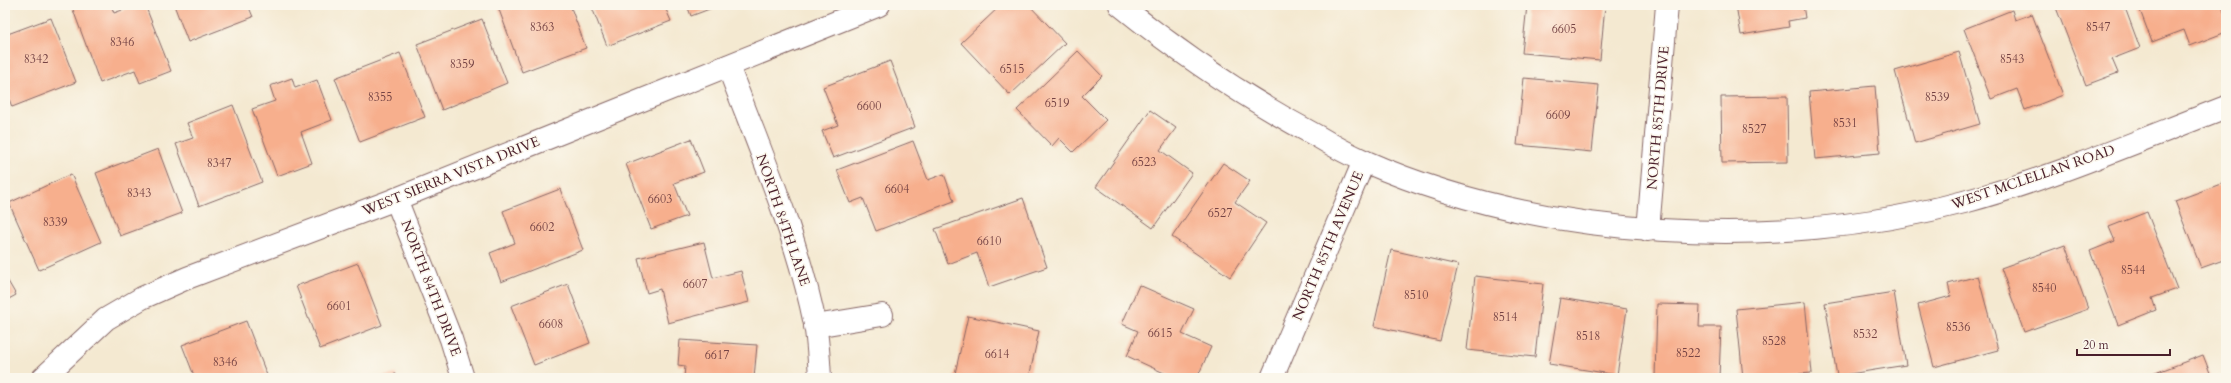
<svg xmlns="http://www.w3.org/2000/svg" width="2231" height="383" font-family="Cardo,serif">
<rect width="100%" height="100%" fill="#fbf7ec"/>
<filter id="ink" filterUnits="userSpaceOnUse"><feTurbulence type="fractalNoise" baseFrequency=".025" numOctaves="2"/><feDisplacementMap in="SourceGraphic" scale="8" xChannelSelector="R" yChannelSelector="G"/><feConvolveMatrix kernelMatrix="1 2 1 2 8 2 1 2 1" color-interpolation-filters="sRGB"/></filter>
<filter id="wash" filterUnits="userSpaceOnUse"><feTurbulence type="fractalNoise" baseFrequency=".012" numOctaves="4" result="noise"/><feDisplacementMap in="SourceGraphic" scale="16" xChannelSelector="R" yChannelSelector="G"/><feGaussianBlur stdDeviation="0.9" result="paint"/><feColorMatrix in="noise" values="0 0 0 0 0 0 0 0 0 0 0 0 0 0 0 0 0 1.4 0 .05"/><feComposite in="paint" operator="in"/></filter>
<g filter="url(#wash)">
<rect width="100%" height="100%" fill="#f4e9d1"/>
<g id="blocks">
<g fill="#f7af8d">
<path d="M77 5H111L114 13 136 5H145L171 71 140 83 135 70 100 83 72 7Z"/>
<path d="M174 5H248L253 17 188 42Z"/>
<path d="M504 5H570L586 48 522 72 498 7Z"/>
<path d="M591 5H664L671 21 607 46Z"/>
<path d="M687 5H720L691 16Z"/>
<path d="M1001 5H1029L1065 43 1010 95 961 43Z"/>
<path d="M1527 5H1605L1600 60 1522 53Z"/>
<path d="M1736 5H1803L1805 18 1788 21 1789 27 1741 35Z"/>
<path d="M2055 5H2124L2140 48 2112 59 2118 73 2086 85Z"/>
<path d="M2138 5H2222L2226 17V32L2190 46 2184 30 2152 42Z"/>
<path d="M2012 10 2015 20 2032 14 2063 95 2025 110 2017 89 1991 99 1964 29Z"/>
<path d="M51 18 76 82 12 107 5 88V35Z"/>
<path d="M482 19 507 83 442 110 417 44Z"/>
<path d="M1078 51 1102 76 1082 96 1106 120 1073 152 1059 138 1052 146 1017 110Z"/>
<path d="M1959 52 1980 124 1915 143 1895 71Z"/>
<path d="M400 53 425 117 360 142 335 78Z"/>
<path d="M890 61 915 127 833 158 822 131 838 125 823 87Z"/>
<path d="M292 78 295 88 317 80 332 120 301 132 312 163 277 176 252 109 275 101 270 86Z"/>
<path d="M1524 78 1599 85 1592 152 1517 145Z"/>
<path d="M1875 86 1880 153 1815 159 1809 92Z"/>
<path d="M1787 96 1788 162 1722 163 1721 97Z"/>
<path d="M233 105 262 182 199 206 176 144 193 138 187 123Z"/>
<path d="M1150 110 1176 128 1160 150 1192 173 1153 228 1096 187Z"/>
<path d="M691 139 704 172 674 183 687 216 651 229 626 164Z"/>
<path d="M913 141 928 180 944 174 954 201 876 231 863 198 850 203 837 170Z"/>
<path d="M158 149 182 213 120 236 96 173Z"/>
<path d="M1223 163 1250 181 1235 202 1266 223 1230 277 1172 237Z"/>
<path d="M71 174 101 242 39 270 9 203Z"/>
<path d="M2226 182V259L2201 268 2175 201Z"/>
<path d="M560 189 583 250 501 282 490 253 515 243 503 211Z"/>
<path d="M1023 198 1047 267 989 287 977 253 948 264 935 229Z"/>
<path d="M2147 212 2177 289 2152 298 2156 310 2118 325 2090 251 2115 241 2109 227Z"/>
<path d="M704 242 713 278 741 271 749 302 668 323 660 289 647 293 638 258Z"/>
<path d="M2065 245 2088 309 2024 332 2001 268Z"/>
<path d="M1391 250 1458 265 1440 341 1374 326Z"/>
<path d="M358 263 382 325 320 349 296 286Z"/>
<path d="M5 276 16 295 5 301Z"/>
<path d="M1475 276 1543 284 1535 357 1467 350Z"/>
<path d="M1978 276 1998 350 1934 367 1918 305 1951 296 1948 284Z"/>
<path d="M568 284 590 343 534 365 511 306Z"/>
<path d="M1139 285 1194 309 1182 334 1211 347 1197 378H1175L1127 356 1138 331 1122 324Z"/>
<path d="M1894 292 1906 365 1837 376 1825 303Z"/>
<path d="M1560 298 1627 309 1617 375 1549 364Z"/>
<path d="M1805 302 1812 373 1743 378 1736 309Z"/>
<path d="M1657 304 1700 305 1699 327H1721L1719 378H1655Z"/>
<path d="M968 316 1039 331 1029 378H954Z"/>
<path d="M246 321 268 378H195L182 345Z"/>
<path d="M680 340 757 345 754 378H684L685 366 678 365Z"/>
<path d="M2203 355 2212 378H2142Z"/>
<path d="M396 374V378H379V377Z"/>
</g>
</g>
</g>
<g filter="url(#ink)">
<use href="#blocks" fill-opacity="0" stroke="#866665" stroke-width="1"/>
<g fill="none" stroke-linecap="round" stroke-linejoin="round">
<g stroke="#866665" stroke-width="24">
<g id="minor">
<path d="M1120 5C1182 55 1247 99 1317 136 1332 145 1348 154 1364 161 1543 240 1776 252 1964 202 2053 178 2140 140 2226 107"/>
<path d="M728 66C760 150 797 235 815 324 818 341 819 360 820 378"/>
<path d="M396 199 451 339 463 378"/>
<path d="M1648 230 1667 5"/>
<path d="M815 326 882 315"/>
<path d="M43 378 106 319 142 298 187 278 396 199 879 5"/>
<path d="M1272 378 1364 161"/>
</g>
</g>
<use href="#minor" stroke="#fff" stroke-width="22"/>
</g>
</g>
<g text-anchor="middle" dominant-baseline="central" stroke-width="3" stroke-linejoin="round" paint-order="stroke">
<g font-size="12" fill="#754344">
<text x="542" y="27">8363</text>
<text x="2098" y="27">8547</text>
<text x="1564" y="29">6605</text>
<text x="122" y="42">8346</text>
<text x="36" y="59">8342</text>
<text x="2012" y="59">8543</text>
<text x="462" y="64">8359</text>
<text x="1012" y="69">6515</text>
<text x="380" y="97">8355</text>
<text x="1937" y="97">8539</text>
<text x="1057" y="103">6519</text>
<text x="869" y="106">6600</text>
<text x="1558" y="115">6609</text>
<text x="1845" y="123">8531</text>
<text x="1754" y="129">8527</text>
<text x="1144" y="162">6523</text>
<text x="219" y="163">8347</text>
<text x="897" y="189">6604</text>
<text x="139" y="193">8343</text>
<text x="660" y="199">6603</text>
<text x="1220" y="213">6527</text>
<text x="55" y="222">8339</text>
<text x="542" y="227">6602</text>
<text x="989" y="241">6610</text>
<text x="2133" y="270">8544</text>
<text x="695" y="284">6607</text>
<text x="2044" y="288">8540</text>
<text x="1416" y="295">8510</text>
<text x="339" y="306">6601</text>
<text x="1505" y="317">8514</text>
<text x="551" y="324">6608</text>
<text x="1958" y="327">8536</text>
<text x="1160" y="333">6615</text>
<text x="1865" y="334">8532</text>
<text x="1588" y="336">8518</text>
<text x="1774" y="341">8528</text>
<text x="1688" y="353">8522</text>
<text x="997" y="354">6614</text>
<text x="717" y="355">6617</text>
<text x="225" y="362">8346</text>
</g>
<g font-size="14" fill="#4a1f2b" stroke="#fbf7ec">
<text transform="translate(1658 118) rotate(-85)">NORTH 85TH DRIVE</text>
<text transform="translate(451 176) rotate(-22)">WEST SIERRA VISTA DRIVE</text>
<text transform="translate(2033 177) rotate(-19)">WEST MCLELLAN ROAD</text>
<text transform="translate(783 220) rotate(71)">NORTH 84TH LANE</text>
<text transform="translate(1328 246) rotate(-67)">NORTH 85TH AVENUE</text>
<text transform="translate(431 288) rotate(69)">NORTH 84TH DRIVE</text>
</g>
</g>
<rect width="2231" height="383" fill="none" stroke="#fbf7ec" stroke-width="20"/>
<path d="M2077 349v6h93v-6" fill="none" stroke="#4a1f2b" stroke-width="2"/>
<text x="2083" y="349" font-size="12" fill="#4a1f2b" stroke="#fbf7ec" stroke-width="3" paint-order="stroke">20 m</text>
</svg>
